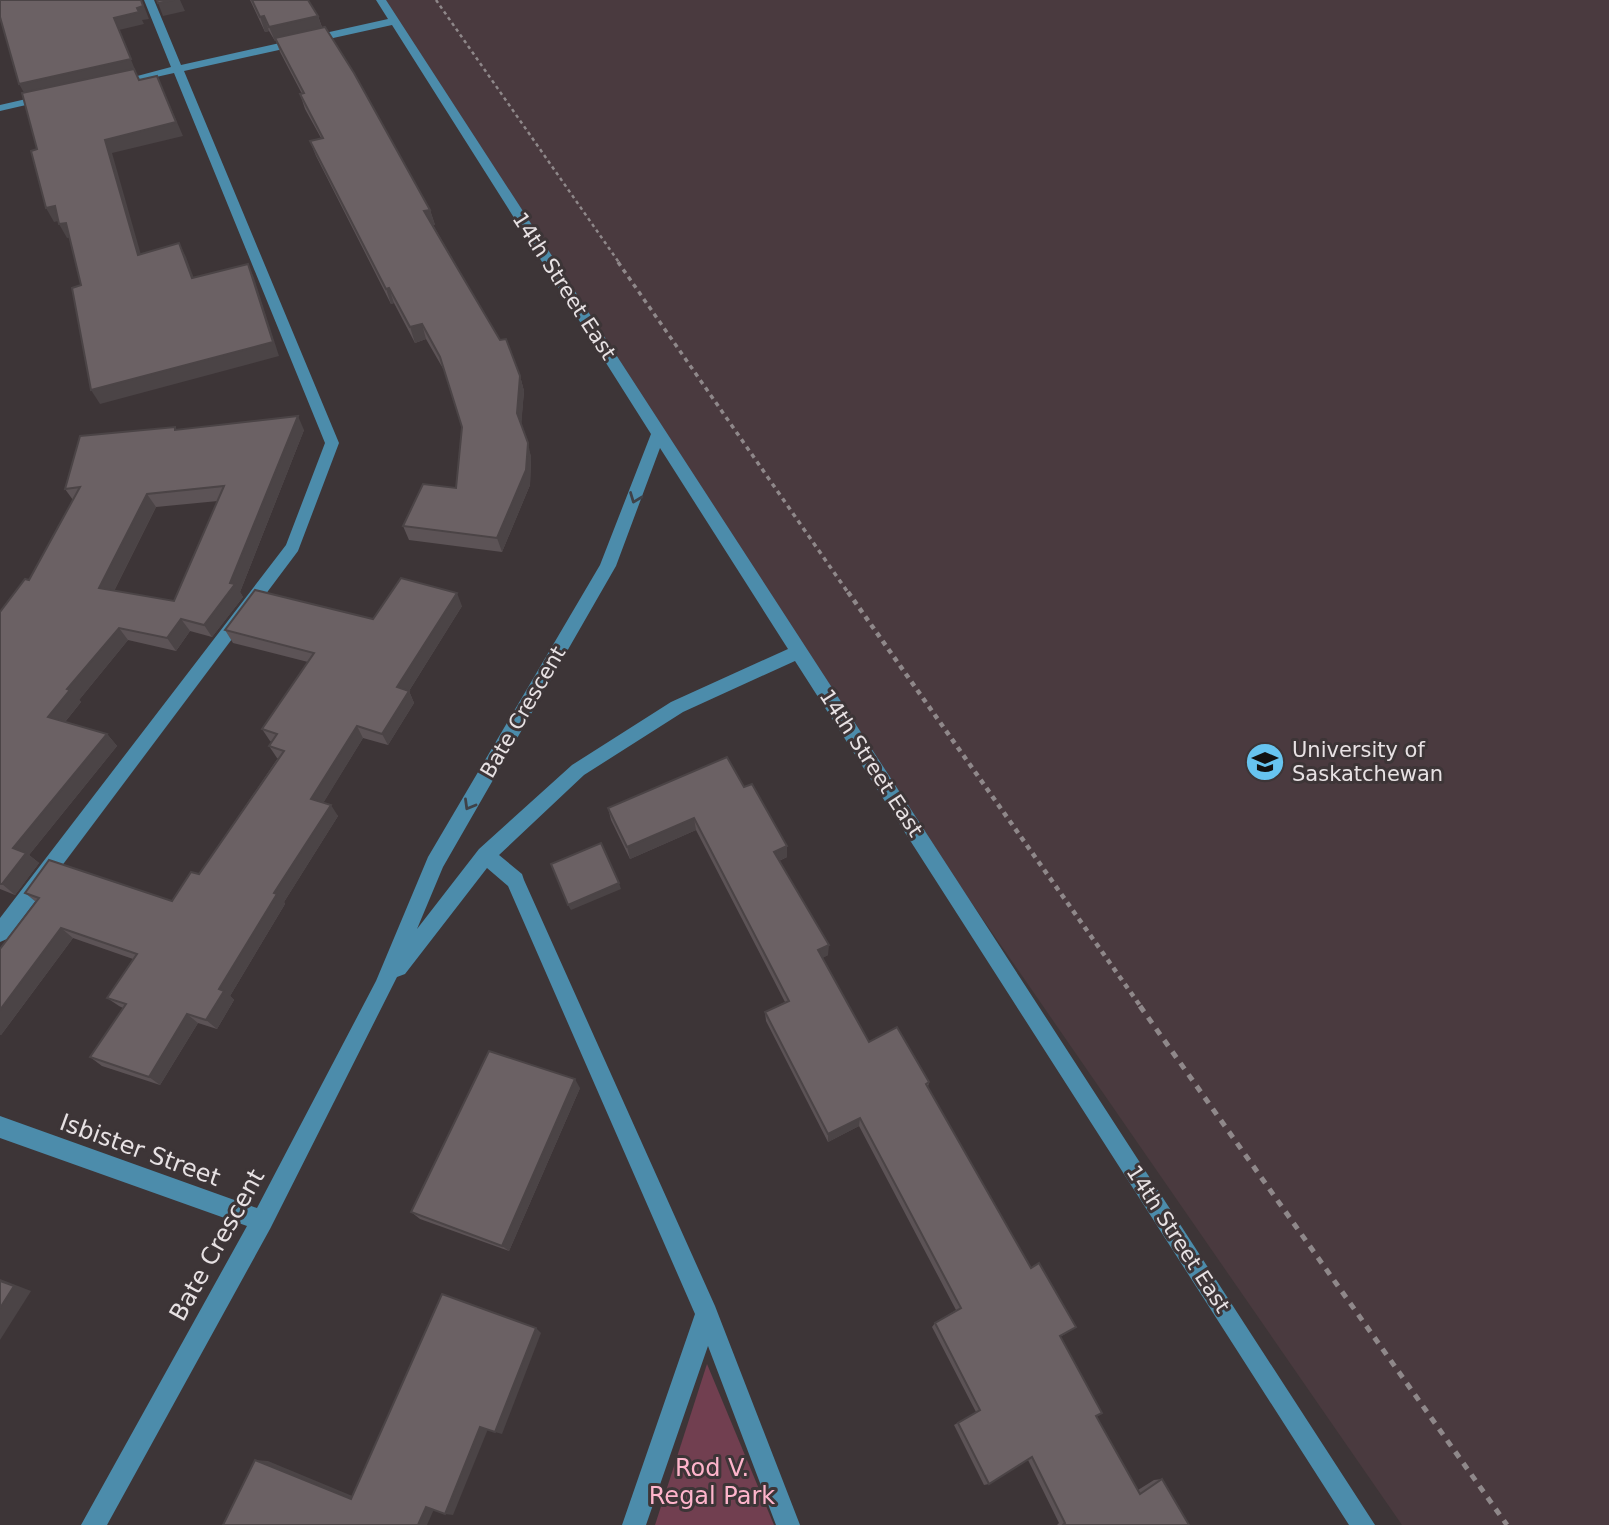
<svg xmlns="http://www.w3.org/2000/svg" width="1609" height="1525" font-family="'DejaVu Sans',sans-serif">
<rect width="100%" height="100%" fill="#3d3537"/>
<path fill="#4a3a3f" d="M381 0H1609V1525H1402L798 652Z"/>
<path fill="#713f50" d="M707 1364 774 1525H655Z"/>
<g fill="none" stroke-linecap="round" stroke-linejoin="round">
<path stroke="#8f888a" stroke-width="2.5" stroke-dasharray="3.5 3.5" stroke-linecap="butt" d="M436 0 620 264"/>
<path stroke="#8f888a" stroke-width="3.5" stroke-dasharray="4.5 4.5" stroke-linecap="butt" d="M618 262 849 594"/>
<path stroke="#8f888a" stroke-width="4.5" stroke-dasharray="5 5" stroke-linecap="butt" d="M848 592 1141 1007"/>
<path stroke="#8f888a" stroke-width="5" stroke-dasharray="7 7" stroke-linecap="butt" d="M1140 1006 1507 1525"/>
<g fill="#4c8cab" fill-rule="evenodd">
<path d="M144 0H154L181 65 388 19 376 0H386L1375 1525H1349L795 661 683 712 584 775 499 855 522 874 524 880 715 1306 800 1525H776L708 1346 646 1525H622L695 1314 508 886 487 868 405 974 397 977 270 1229 107 1525H81L247 1226 0 1138V1116L257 1208 376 981 428 857 600 565 651 434 392 25 184 71 339 443 298 551 7 939 0 942V918L286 545 325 443 174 73 116 86 111 83 171 67ZM660 448 788 649 671 702 572 765 479 849 417 929 443 867 616 566Z"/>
<path d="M48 94 54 97 52 99 0 111V105Z"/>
</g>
</g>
<g fill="#5c5356" fill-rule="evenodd">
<path d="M250 0H308L318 16 322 27 430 210 435 225H433L520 376 524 391 521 424 531 457 530 485 502 552 409 540 403 526 456 488 462 427 445 372 426 339 415 343 394 303 391 304 316 156 310 141 321 138 305 109 300 94H302L280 52 276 41H275L269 31 265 32Z"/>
<path d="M175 427 177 430H304L240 592 243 597 212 637 190 631 176 651 128 640 79 700 81 702 65 722 107 734 117 746 29 855 39 863 15 895 0 889V612L29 580 73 500 65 489ZM218 501 174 601 114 591 156 507Z"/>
<path d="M462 606 409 691 414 703 388 745 363 738 323 803 338 816 284 902 285 904 230 996 234 1000 217 1029 198 1023 160 1085 102 1066 90 1057 123 1008 119 1006 107 998 133 959 73 938 1 1035H0V949L36 902 25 893 172 901 199 874 278 758H277L269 746 272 742 270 741 262 729 308 662 233 643 225 630 373 619Z"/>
<path d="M744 787 787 857 779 861 828 955 822 958 869 1042 929 1082 928 1087 1031 1268 1070 1331 1060 1337 1096 1416 1138 1490 1154 1480 1162 1479 1189 1525H1057L1059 1523 1028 1460 989 1484 984 1485 954 1425 976 1412 932 1327 935 1323 956 1310 859 1126 828 1142 766 1021 765 1012 785 1002 696 830 630 859 611 820 608 808Z"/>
<path d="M580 1088 509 1251 420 1219 411 1212Z"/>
</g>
<g fill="#4b4446">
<path d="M141 0H142V1L149 19 142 20 144 24 119 30 136 72 26 96 19 84 114 18 137 8Z"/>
<path d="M174 0H180L185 11 163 16 158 3Z"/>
<path d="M264 16 269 31 265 32 260 17Z"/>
<path d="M318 16 323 31 275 38 276 41H275L269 27Z"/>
<path d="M157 76 183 136 112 153 145 269 138 255 105 140Z"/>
<path d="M55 206 63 220 54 222 46 208Z"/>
<path d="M430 210 435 225 429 226 424 211Z"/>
<path d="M66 223 74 237 67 238 59 224Z"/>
<path d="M179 243 186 257 199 292 192 278Z"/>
<path d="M248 264 254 278 279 356 100 404 91 390Z"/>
<path d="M389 288 394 303 391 304 386 289Z"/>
<path d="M422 324 426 339 415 343 410 327Z"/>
<path d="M520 376 524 391 521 428 517 413Z"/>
<path d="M298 416 304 430 240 592 243 597 212 637 204 625 230 583Z"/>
<path d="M528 443 531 457 530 485 502 552 497 538Z"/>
<path d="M147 494 156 507 109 601 99 588Z"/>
<path d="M457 593 462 606 409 691 414 703 388 745 382 734 397 687Z"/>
<path d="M181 619 190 631 176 651 167 638Z"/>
<path d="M119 628 128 640 79 700 81 702 60 728 48 717 67 689Z"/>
<path d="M357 726 363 738 319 810 311 799Z"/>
<path d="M107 734 117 746 29 855 39 863 15 895 2 884 13 848Z"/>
<path d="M331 805 338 816 284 902 285 904 230 996 234 1000 217 1029 206 1020 219 989 274 893Z"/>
<path d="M694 818 696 830 630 859 627 847Z"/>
<path d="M787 846V857L774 863V852Z"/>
<path d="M619 883 621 889 571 910 568 905Z"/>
<path d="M61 928 73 938 1 1035H0V1010Z"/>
<path d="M829 945 828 955 817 961 818 950Z"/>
<path d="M187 1014 198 1023 160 1085 149 1077Z"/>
<path d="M575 1079 580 1088 509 1251 502 1246Z"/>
<path d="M860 1118 859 1126 828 1142V1134Z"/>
<path d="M0 1279 31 1291 0 1340Z"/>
<path d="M536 1328 541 1333 502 1434 495 1432Z"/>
<path d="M480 1427 488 1429 453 1515 445 1514Z"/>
<path d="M255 1460 268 1461 362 1500 351 1499Z"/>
<path d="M426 1507H435L427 1525H418Z"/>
</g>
<g fill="#6b6164" stroke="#4b4446" stroke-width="2" fill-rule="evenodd">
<path d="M0 0H141L143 6 137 8 139 12 114 18 131 59 19 84 0 17Z"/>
<path d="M157 0H174L158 3Z"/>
<path d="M252 0H308L318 16 269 27 264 16 260 17Z"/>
<path d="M325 27 354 73 430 210 424 211 455 264 500 340 506 339 520 376 517 413 528 443 526 470 497 538 403 526 423 484 456 488 462 427 440 357 422 324 410 327 389 288 386 289 310 141 323 138 300 94 304 93 275 38Z"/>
<path d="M134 69 139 80 157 76 176 122 105 140 138 255 179 243 192 278 248 264 273 342 91 390 72 288 81 285 66 223 59 224 55 206 46 208 31 151 37 149 22 93Z"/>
<path d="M298 416 230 583 235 584 204 625 181 619 167 638 119 628 67 689 70 690 48 717 107 734 13 848 26 853 2 884H0V612L25 579 29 580 80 487 65 489 80 436 175 427V430ZM224 486 174 601 99 588 147 494Z"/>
<path d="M401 578 457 593 397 687 409 691 382 734 357 726 311 799 331 805 274 893 277 894 219 989 224 991 206 1020 187 1014 149 1077 90 1057 126 1004 107 998 137 954 61 928 0 1010V949L39 898 25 893 49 860 172 901 191 872 199 874 284 751 269 746 277 734 262 729 314 653 225 630 255 590 373 619Z"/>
<path d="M727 757 744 787 752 784 787 846 774 852 829 945 818 950 869 1042 897 1027 929 1082 926 1084 1031 1268 1039 1263 1076 1327 1060 1336 1102 1413 1096 1416 1140 1494 1162 1479 1189 1525H1063L1065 1523 1032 1457 989 1484 958 1423 980 1410 935 1323 961 1308 860 1118 828 1134 765 1012 789 1001 694 818 627 847 608 808Z"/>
<path d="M601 843 619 883 568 905 551 864Z"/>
<path d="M489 1051 575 1079 502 1246 411 1212Z"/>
<path d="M0 1281 14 1286 0 1308Z"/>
<path d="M442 1294 536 1328 495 1432 480 1427 445 1514 426 1507 418 1525H223L255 1460 351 1499Z"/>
</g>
<defs><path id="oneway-chevron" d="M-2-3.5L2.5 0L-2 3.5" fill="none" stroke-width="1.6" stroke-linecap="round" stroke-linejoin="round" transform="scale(1.75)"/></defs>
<g stroke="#3f4248">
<use href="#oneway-chevron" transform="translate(635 498) rotate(111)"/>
<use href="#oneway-chevron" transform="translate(469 805) rotate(120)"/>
</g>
<defs>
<g id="university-disc" transform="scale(2.0125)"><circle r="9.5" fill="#67c4f0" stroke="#3d3537"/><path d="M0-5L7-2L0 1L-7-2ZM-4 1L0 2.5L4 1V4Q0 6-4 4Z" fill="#111"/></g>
</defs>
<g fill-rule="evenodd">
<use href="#university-disc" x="1265" y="762"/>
</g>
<g text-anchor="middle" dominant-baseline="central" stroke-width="6" stroke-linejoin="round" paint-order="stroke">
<g font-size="21" fill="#e7e1e3" stroke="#3d3537">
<text transform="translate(564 286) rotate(57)">14th Street East</text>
<text transform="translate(523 712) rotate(-60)">Bate Crescent</text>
<text transform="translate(871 763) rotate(57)">14th Street East</text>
<text transform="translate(1178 1239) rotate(57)">14th Street East</text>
</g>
<g font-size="21" fill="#e7e1e3" stroke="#3d3537" text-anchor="start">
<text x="1292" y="750">University of<tspan x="1292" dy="24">Saskatchewan</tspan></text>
</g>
<g font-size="24" fill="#e7e1e3" stroke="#3d3537">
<text transform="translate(140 1150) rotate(20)">Isbister Street</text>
<text transform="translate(217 1245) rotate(-61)">Bate Crescent</text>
</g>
<g font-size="24" fill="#feb4cb" stroke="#3d3537">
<text x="712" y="1468">Rod V.<tspan x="712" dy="28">Regal Park</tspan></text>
</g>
</g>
</svg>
